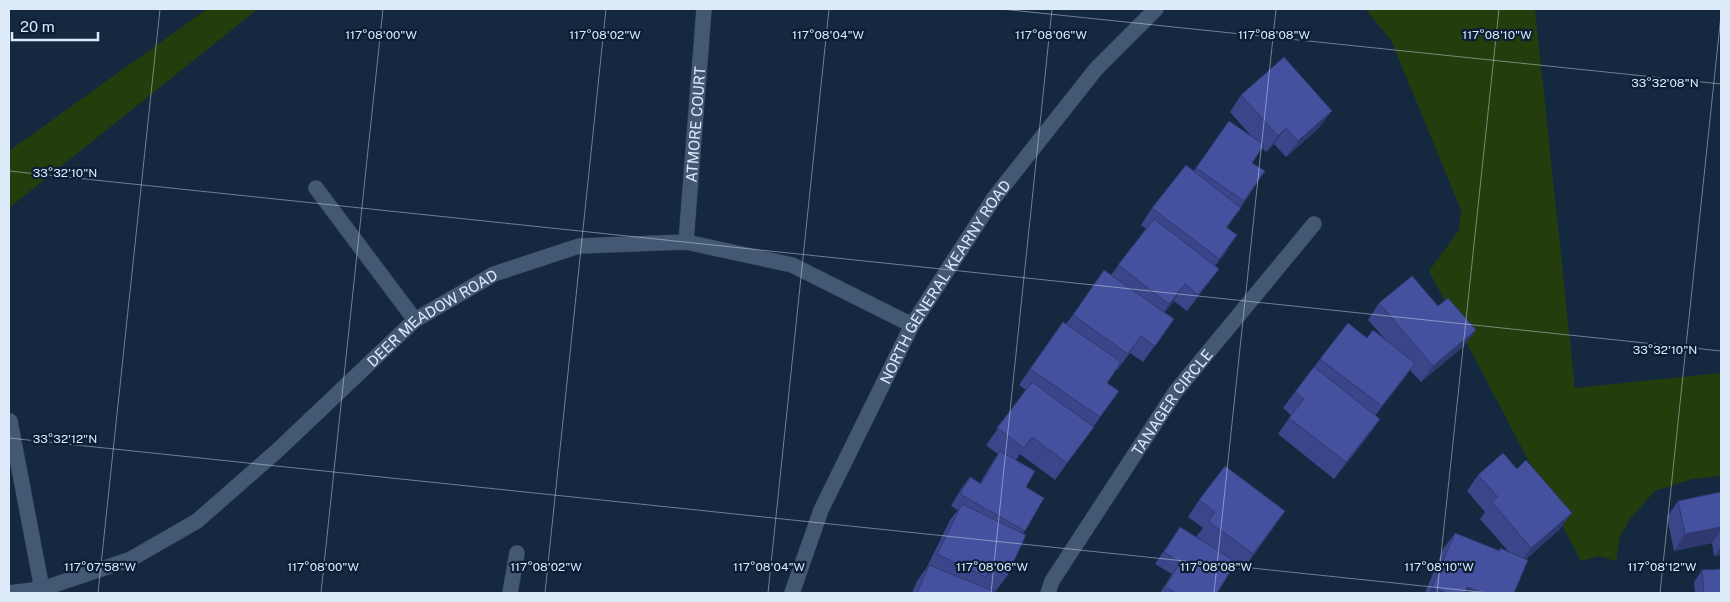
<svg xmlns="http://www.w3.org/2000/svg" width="1730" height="602" font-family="'Public Sans',sans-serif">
<rect width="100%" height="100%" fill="#142840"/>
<g fill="#233d0c">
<path d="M207 9H258L9 208V151Z"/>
<path d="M1365 9H1535L1575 388 1721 373V476L1692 479 1655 491 1630 519 1620 537 1616 561 1599 556 1581 561 1429 271 1459 230 1461 210 1391 40Z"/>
</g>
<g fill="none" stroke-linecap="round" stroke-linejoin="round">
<g stroke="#364458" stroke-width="16">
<g id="street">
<path d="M316 188 415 320"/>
<path id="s1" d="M686 242 704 9"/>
<path d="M10 421 42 589"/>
<path id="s2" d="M9 593 42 589 131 559 197 521 278 450 415 320 494 274 579 246 686 242 792 265 912 325"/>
<path d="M510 593 517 553"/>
<path id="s3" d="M792 593 821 510 912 325 994 198 1096 69 1156 9"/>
<path id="s4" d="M1048 593 1052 581 1176 391 1314 224"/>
</g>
</g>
<use href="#street" stroke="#425873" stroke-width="15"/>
</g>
<g fill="#3a4689">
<path d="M1241 95 1320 127 1286 157 1274 144 1266 152 1262 148 1252 163 1265 171 1227 228 1226 252 1215 266 1219 269 1207 285 1187 311 1174 301 1164 313 1174 319 1143 362 1130 353 1117 370H1116L1107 383 1119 391 1055 480 1020 454 1016 460 1026 487 1044 498 1023 533 1007 576 995 592 998 593H912L917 581 927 567 950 520 958 510 951 506 961 489 970 477 980 483 992 463 998 454 986 445 1026 390 1019 385 1063 322 1066 324 1073 315 1111 275 1146 229 1141 225 1152 208 1194 171 1229 121 1252 137 1230 112Z"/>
<path d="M1379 303 1464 346 1421 382 1410 370 1375 416 1380 419 1368 436 1334 479 1278 434 1291 415 1283 408 1295 392 1320 359 1384 338 1368 320Z"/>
<path d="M1478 475 1560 529 1526 559 1514 593H1425L1443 549 1455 533 1499 551 1500 548 1509 552 1480 519 1485 512 1467 491Z"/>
<path d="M1721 492V555L1714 556 1712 543 1674 551 1667 517 1678 501Z"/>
<path d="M1199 500 1274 527 1242 571 1234 565 1217 593H1160L1172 574 1155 564 1180 527 1196 537 1203 528 1188 517Z"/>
<path d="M1702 570 1721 593H1695L1694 582Z"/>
</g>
<g fill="#30396f">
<path d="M1332 111 1320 127 1286 157 1298 141Z"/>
<path d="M1286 128 1274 144 1266 152 1278 136Z"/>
<path d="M1237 235 1226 252 1208 275 1219 259Z"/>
<path d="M1219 269 1207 285 1187 311 1198 295Z"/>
<path d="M1185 284 1174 301 1157 321 1169 304Z"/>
<path d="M1476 330 1464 346 1421 382 1433 366Z"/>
<path d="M1415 363 1404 379 1370 422 1382 406Z"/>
<path d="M1380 419 1368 436 1334 479 1346 462Z"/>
<path d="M1285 511 1274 527 1242 571 1253 554Z"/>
<path d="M1572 513 1560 529 1519 564 1531 548Z"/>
<path d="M1721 527V530L1712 543 1674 551 1685 534Z"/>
<path d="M1721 547V555L1714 556Z"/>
<path d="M1432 587 1448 593H1428Z"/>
<path d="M1467 587 1484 593H1463Z"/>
</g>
<g fill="#44519f" stroke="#30396f">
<path d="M1284 57 1332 111 1298 141 1286 128 1278 136 1241 95Z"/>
<path d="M1229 121 1264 145 1252 163 1265 171 1244 201 1196 168Z"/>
<path d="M1186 165 1241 208 1226 227 1237 235 1219 259 1152 208Z"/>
<path d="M1154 219 1219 269 1198 295 1185 284 1169 304 1118 265Z"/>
<path d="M1104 270 1174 319 1155 346 1141 336 1128 354 1073 315Z"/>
<path d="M1412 276 1438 306 1448 298 1476 330 1433 366 1379 303Z"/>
<path d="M1063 322 1121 362 1107 383 1119 391 1100 417 1030 369Z"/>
<path d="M1348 323 1367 338 1373 330 1415 363 1382 406 1320 359Z"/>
<path d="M1314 367 1380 419 1346 462 1289 418 1304 399 1295 392Z"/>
<path d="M1032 382 1094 427 1067 463 1032 437 1024 448 997 428Z"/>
<path d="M1000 451 1035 471 1026 487 1044 498 1025 531 960 494 970 477 981 484Z"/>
<path d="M1503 453 1517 469 1526 460 1572 513 1531 548 1492 502 1498 497 1478 475Z"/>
<path d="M1225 466 1285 511 1253 554 1208 521 1215 512 1199 500Z"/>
<path d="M1721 492V527L1685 534 1678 501Z"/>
<path d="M962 504 1026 535 1007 576 990 568 986 577 937 554Z"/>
<path d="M1180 527 1236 562 1217 593H1176L1165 587 1180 563 1164 552Z"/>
<path d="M1455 533 1500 551V548L1528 560 1514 593H1484L1467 587 1465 593H1448L1432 587Z"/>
<path d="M929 565 998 593H917Z"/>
<path d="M1721 569V593H1704L1702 570Z"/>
</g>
<path fill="none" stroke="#ddeafa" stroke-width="1" stroke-opacity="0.45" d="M1001 9 1721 84M9 171 1721 351M9 438 1490 593M98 593 160 9M321 593 383 9M545 593 606 9M768 593 829 9M991 593 1052 9M1214 593 1276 9M1437 593 1499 9M1660 593 1721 15"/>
<g text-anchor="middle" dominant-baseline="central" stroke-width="4.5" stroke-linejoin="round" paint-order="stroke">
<g font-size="15" fill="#ddeafa" stroke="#0a1e35">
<text stroke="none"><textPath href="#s1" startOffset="118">ATMORE COURT</textPath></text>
<text stroke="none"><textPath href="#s3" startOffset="348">NORTH GENERAL KEARNY ROAD</textPath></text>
<text stroke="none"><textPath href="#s2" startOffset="515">DEER MEADOW ROAD</textPath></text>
<text stroke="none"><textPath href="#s4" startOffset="228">TANAGER CIRCLE</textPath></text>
</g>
</g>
<g font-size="12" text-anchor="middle" fill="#ddeafa" stroke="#0a1e35" stroke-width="4.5" stroke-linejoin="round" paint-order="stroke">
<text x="381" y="39">117°08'00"W</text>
<text x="605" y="39">117°08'02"W</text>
<text x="828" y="39">117°08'04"W</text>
<text x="1051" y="39">117°08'06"W</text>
<text x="1274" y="39">117°08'08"W</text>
<text x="1497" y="39">117°08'10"W</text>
<text x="1665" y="87">33°32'08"N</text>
<text x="65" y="177">33°32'10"N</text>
<text x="1665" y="354">33°32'10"N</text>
<text x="65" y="443">33°32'12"N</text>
<text x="100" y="571">117°07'58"W</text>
<text x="323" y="571">117°08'00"W</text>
<text x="546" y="571">117°08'02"W</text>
<text x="769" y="571">117°08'04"W</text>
<text x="992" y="571">117°08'06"W</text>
<text x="1216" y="571">117°08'08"W</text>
<text x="1439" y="571">117°08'10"W</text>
<text x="1662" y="571">117°08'12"W</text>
</g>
<rect width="1730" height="602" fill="none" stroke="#ddeafa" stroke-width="20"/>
<path d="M12 32v8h86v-8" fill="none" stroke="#ddeafa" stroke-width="2.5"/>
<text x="20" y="32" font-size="15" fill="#ddeafa" stroke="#0a1e35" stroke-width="4" paint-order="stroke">20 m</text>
</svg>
